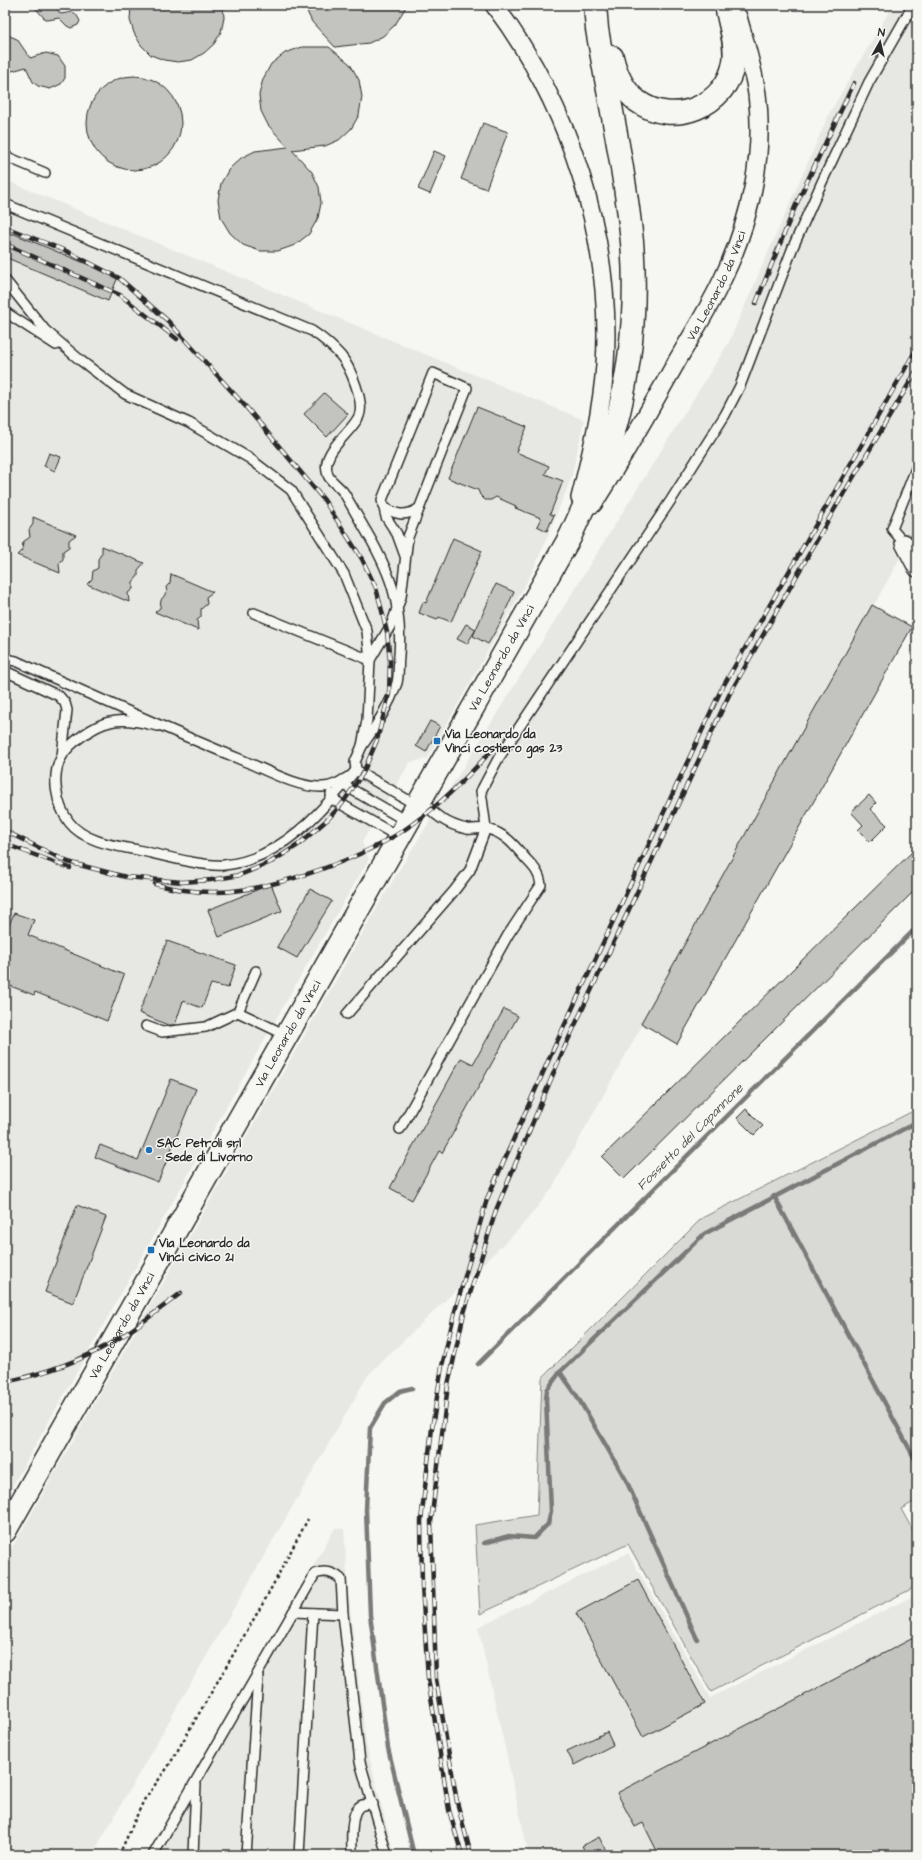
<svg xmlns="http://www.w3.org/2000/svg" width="922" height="1860" font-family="'Architects Daughter',sans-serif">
<rect width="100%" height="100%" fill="#f6f6f2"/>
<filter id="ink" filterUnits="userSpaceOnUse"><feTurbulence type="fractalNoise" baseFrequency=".025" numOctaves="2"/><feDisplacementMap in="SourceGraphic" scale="8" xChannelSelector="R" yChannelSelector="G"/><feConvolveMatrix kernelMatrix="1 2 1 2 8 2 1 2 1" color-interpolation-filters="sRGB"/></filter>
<g filter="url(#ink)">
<g fill="#e7e7e3">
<path d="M893 5H917V527L551 1190 520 1228 368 1375 92 1855H5V1560L393 880 729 342 829 114Z"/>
<path d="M5 180 584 420 571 479 536 564 523 589 427 759 410 762 362 842 369 859 301 975 5 1499Z"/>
<path d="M335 1528 344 1529 348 1590 366 1744 394 1855H148Z"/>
<path d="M628 1553 710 1698 917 1594V1855H529L478 1627Z"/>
</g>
<path fill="#d9d9d5" stroke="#828280" d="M917 1109V1500L901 1509 917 1538V1586L711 1692 628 1544 480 1614 475 1525 537 1515 542 1378 702 1218Z"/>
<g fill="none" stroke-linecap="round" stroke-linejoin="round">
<g stroke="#7a7a78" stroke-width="4.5">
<path d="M774 1196 917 1463"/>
<path d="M478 1364 917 927"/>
<path d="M560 1372 577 1396 626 1480 697 1639"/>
<path d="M412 1388 400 1391 385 1403 370 1428 366 1509 370 1615 388 1748 414 1855"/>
<path d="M484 1543 509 1536 534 1538 548 1524 551 1511 546 1399 547 1390 560 1372 704 1234 917 1122"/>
</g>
</g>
<g fill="#c3c3c0" stroke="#2b2b2b">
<path d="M33 5H53L61 14 72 12 76 14 80 21 78 25 71 28 67 26 59 18 48 20 44 18Z"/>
<path d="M131 5H223L224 18 221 32 214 44 204 53 192 60 178 62 164 60 151 55 141 45 134 33 130 20Z"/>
<path d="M304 5H407L395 25 383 36 369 43 335 47 312 22Z"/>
<path d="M5 34 17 39 30 58 46 53 58 56 65 66V78L61 84 50 89 38 86 33 82 26 67 5 73Z"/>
<path d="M302 47H329L350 64 359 80 362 97 359 115 351 129 339 140 325 146 292 150 312 172 319 187 321 203 318 218 309 234 295 245 278 251H260L243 245 230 233 221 218 218 200 221 183 229 169 241 158 255 151 288 147 268 125 261 111 259 95 263 79 271 64 285 53Z"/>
<circle cx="134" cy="123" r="47"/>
<path d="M483 123 508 132 486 189 461 179Z"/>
<path d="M434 151 446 156 430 194 418 189Z"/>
<path d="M12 233 118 277 108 301 5 257V249Z"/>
<path d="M324 393 348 414 327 437 304 414Z"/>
<path d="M477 407 527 427 516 452 549 466 545 474 563 481 550 514 554 515 547 531 537 526 541 518 515 508 516 506 496 497 491 500H485L480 495 478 490 448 478Z"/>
<path d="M49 453 61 457 55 471 44 466Z"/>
<path d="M33 517 76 535 69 540V547L63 551V559L59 564 60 573 17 555 22 550 23 542 30 537 29 530 33 524Z"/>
<path d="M453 538 482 551 451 622 439 617 437 620 419 613 423 602 426 603Z"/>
<path d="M102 546 144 563 138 570V576L133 582V589L128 593 129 602 87 584 92 579 93 571 98 568V559L102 553Z"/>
<path d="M171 574 213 592 206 597 207 604 201 609V617L197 620 198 630 155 612 160 608 161 600 167 592 166 587 170 583Z"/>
<path d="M496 584 514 592 499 625 488 644 473 636Z"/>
<path d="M872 605 912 627 677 1044 641 1023Z"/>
<path d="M466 624 476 629 467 644 457 639Z"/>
<path d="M430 721 440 726 426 752 416 746Z"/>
<path d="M869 795 876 803 870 809 887 825 870 842 858 830 863 825 851 812Z"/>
<path d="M917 847V888L624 1179 602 1157Z"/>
<path d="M271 884 282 911 219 937 208 910Z"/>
<path d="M310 889 332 901 297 958 277 947Z"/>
<path d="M14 913 34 920 28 935 124 975 107 1021 35 992 34 995 5 984V935Z"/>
<path d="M167 941 236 965 228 988 211 984 202 1008 183 1001 175 1025H168L139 1013Z"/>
<path d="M504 1009 518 1016 442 1153 439 1151 412 1200 390 1188 461 1058 473 1064Z"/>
<path d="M171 1079 196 1089 158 1182 95 1157 100 1145 138 1160Z"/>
<path d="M746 1109 763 1126 754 1135 737 1118Z"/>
<path d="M77 1205 106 1217 73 1303 45 1292Z"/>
<path d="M638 1580 705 1704 643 1737 576 1613Z"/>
<path d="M917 1636V1855H659L643 1823 635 1827 617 1793Z"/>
<path d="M607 1732 613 1745 574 1765 567 1751Z"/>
<path d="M599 1837 608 1855H587L582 1846Z"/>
</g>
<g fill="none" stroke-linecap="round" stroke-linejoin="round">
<g stroke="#2b2b2b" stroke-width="12">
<g id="service">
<path d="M5 156 45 173"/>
<path d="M5 204 312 331C323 338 332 346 341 356 350 367 365 402 359 416 351 434 319 452 328 475 330 481 340 487 344 493 350 503 356 514 362 524 389 569 403 602 399 656 398 664 399 675 397 683 389 705 376 727 362 746"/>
<path d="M5 280 45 330 80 360 125 394 189 423 249 458 291 490 344 574 367 631 370 660 367 720 362 746 355 762 356 770 418 806"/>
<path d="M5 312 56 345"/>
<path d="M383 506C395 515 405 517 418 509"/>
<path d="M904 543 892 529 917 466"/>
<path d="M254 613 370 660 392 623 401 597 408 537 467 388 433 373 382 500 386 517 397 534 405 556"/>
<path d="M5 659 16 661C91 695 166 729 242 760 264 769 298 788 322 787 332 787 340 782 348 777"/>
<path d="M5 671 59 696 65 703 67 710 62 756"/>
<path d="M158 726C142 723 126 718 110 722 95 725 69 743 62 756 50 776 57 806 69 822 84 842 116 846 138 850 161 855 203 867 224 865 281 860 323 810 356 770"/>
<path d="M343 780 344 785 408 822"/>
<path d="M331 794 332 799 399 837"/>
<path d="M238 1012 286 1035"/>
<path d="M347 1014 454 891 470 870 486 828 481 791 498 759 671 500 725 415 740 386 793 247 822 182 869 82 913 5"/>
<path d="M146 1026 162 1032 206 1027 238 1012 256 971"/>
<path d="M400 1129 508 935 541 885C540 874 534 867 526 859 515 846 506 834 488 829 482 827 474 830 467 829 448 825 432 814 422 799"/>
<path d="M293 1612 343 1614"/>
<path d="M153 1855 315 1574C325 1570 333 1572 341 1579L343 1614 360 1762 387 1855"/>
<path d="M193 1855 196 1784"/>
<path d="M246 1855 258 1677"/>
<path d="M299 1855 313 1613"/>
<path d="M352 1855C352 1844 350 1816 358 1808 361 1804 368 1804 373 1804"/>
</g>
</g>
<g stroke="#2b2b2b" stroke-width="20">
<g id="minor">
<path d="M494 5C570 106 613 238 605 365 602 410 591 454 580 498"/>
<path id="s1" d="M593 504C623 458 650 409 677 361 693 333 711 305 724 276 750 221 765 155 757 94 753 67 745 42 738 17"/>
<path d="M904 543 917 568"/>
</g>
</g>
<g stroke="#2b2b2b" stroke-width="25">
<g id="secondary">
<path id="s2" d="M5 1531 570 537"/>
</g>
</g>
<g stroke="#2b2b2b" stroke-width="25">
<g id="trunk">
<path d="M612 57C616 74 623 90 637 101 673 128 727 106 734 62 737 44 729 23 726 5"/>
<path d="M570 537C586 501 604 466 615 428 631 368 637 303 632 242 625 171 609 100 597 29L595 5"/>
</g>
</g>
<path stroke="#2b2b2b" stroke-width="2.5" stroke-dasharray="3 3" stroke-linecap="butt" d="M119 1855 144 1800 168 1767 266 1598 308 1519"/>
<use href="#service" stroke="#f6f6f2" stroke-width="9"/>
<use href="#minor" stroke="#f6f6f2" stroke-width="17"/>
<use href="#secondary" stroke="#f6f6f2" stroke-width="22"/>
<use href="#trunk" stroke="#f6f6f2" stroke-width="22"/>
<g stroke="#2b2b2b" stroke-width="4.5">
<g id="rail">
<path d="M5 227 66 251 119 278 168 321 246 407 324 500 362 559 376 588 381 607 387 632 390 661 389 694 377 740 363 773 342 804 328 819 298 845 271 862 240 875 211 880 182 882 126 877 68 862 5 831"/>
<path d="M5 244 120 295 177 339"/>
<path d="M756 303 795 207 854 83"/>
<path d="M5 844 70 868"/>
<path d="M155 884C173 889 193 892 212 892 266 893 359 860 404 830 437 808 465 780 491 751"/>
<path d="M5 1382C42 1374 79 1362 111 1343 136 1329 158 1310 181 1293"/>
<path d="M462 1855 449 1810 428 1678 422 1586 421 1521 432 1428 442 1366 455 1311 487 1199 553 1050 721 690 917 348"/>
<path d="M471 1855 457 1802 436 1679 431 1522 448 1385 464 1313 496 1210 562 1053 729 695 834 510 917 370"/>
</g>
</g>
<use href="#rail" stroke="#f6f6f2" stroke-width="3" stroke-dasharray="9" stroke-linecap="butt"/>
</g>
</g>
<g fill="#1f6fb2" stroke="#f6f6f2" stroke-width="1.5">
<rect x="433" y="737" width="8" height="8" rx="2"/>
<circle cx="149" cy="1150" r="4"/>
<rect x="147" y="1246" width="8" height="8" rx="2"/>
</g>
<g text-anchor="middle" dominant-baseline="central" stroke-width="3" stroke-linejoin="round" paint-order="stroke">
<g font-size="12" fill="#2b2b2b" stroke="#f6f6f2">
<text stroke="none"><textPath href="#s1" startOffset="251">Via Leonardo da Vinci</textPath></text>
<text stroke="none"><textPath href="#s2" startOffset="1004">Via Leonardo da Vinci</textPath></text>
<text stroke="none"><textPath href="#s2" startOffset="572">Via Leonardo da Vinci</textPath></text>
<text stroke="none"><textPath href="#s2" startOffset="236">Via Leonardo da Vinci</textPath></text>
</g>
<g font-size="12" font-weight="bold" fill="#2b2b2b" stroke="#f6f6f2" text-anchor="start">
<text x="445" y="734">Via Leonardo da<tspan x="445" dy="14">Vinci costiero gas 23</tspan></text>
<text x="157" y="1143">SAC Petroli srl<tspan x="157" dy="14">- Sede di Livorno</tspan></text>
<text x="159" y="1243">Via Leonardo da<tspan x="159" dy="14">Vinci civico 21</tspan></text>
</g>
<g font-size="13" font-style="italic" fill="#525251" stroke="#f6f6f2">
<text transform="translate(690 1137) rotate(-45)">Fossetto del Capannone</text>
</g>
</g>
<rect width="922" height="1860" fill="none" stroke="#f6f6f2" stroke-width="20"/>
<rect x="10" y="10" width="902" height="1840" fill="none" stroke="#2b2b2b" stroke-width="1.5" filter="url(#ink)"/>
<g transform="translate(880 42) rotate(8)" stroke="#f6f6f2" stroke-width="3" paint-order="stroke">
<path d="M0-3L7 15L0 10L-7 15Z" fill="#2b2b2b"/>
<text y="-6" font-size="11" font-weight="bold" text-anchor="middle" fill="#2b2b2b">N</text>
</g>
</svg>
